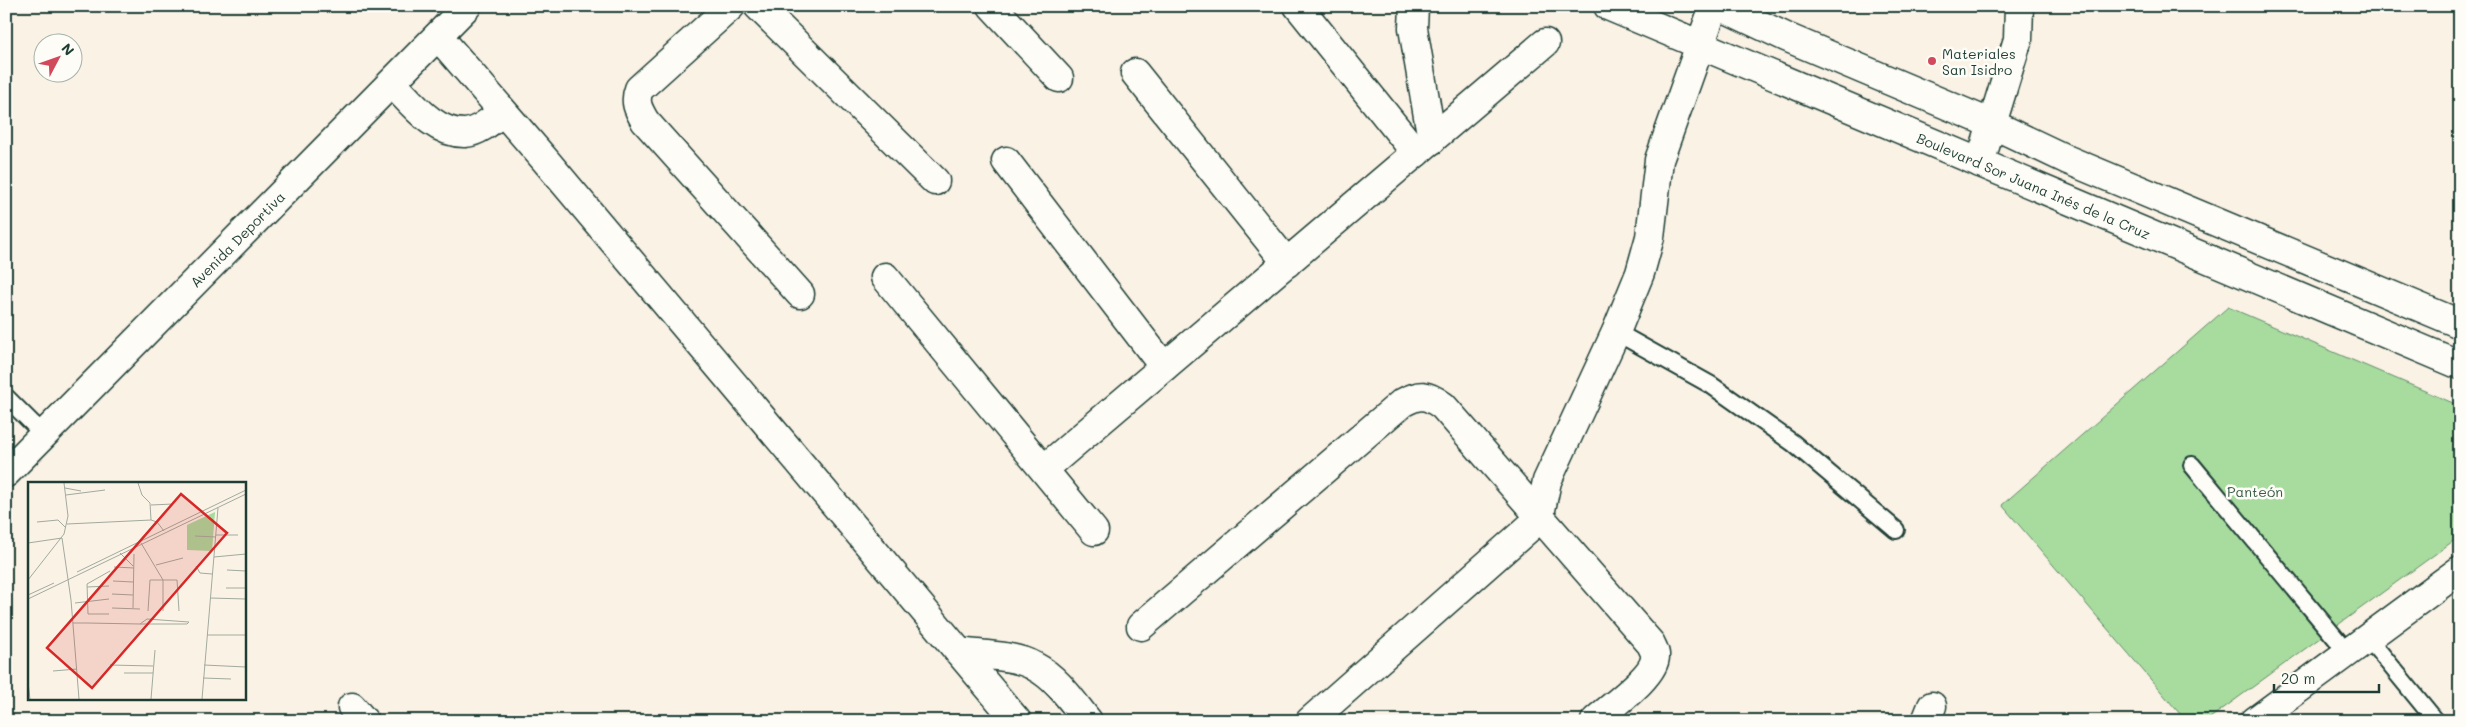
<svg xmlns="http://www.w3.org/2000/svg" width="2466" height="727" font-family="Mali,sans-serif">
<rect width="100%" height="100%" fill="#faf2e5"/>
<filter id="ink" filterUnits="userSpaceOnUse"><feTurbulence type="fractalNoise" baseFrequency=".02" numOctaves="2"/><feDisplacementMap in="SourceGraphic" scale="10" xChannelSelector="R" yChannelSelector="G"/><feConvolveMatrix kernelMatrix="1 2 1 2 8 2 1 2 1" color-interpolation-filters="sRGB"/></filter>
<g filter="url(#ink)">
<path fill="#a7dc9e" stroke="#638c69" d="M2228 307 2460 406V536L2206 721H2186L2002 505Z"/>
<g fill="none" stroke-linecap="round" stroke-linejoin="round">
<g stroke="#1f3d34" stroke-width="20">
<g id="service">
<path d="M1616 332 1711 385 1793 443 1896 530"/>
<path d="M6 397 44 435"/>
<path d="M2192 465 2348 653"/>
<path d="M2368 638 2436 721"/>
</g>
</g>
<g stroke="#1f3d34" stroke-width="31">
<g id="minor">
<path d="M731 6 639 89C634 102 638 109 645 121L800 294"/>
<path d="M758 6 935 181"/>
<path d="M992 6 1059 78"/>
<path d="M1298 6 1416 153"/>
<path d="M1414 6 1413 28 1432 140"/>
<path d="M438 36 546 161 1017 721"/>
<path d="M1135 73 1287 263"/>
<path d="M392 83C411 102 434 134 465 133 479 132 492 120 502 112"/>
<path d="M1006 161 1164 367"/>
<path d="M1980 163 2018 39 2019 6"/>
<path d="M885 277 1094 531"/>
<path d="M1044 469 1545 43"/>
<path id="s1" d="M6 473 467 6"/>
<path d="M1141 626 1402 403C1420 393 1427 394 1443 406L1651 644C1652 647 1655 651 1655 655 1657 675 1609 708 1595 721"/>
<path d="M959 652C980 655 1015 655 1034 666 1057 678 1072 701 1088 721"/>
<path d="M352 707 364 721"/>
<path d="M1310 721 1539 519 1547 481 1616 332 1640 273 1650 237 1659 160 1714 6"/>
<path d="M1926 721 1932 706"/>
<path d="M2255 721 2460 570"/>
</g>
</g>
<g stroke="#1f3d34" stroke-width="31">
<g id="secondary">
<path id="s2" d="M1608 6 2460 365"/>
<path d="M1720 6 1786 37 1992 124 2068 160 2460 324"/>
</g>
</g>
<use href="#service" stroke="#fdfcf7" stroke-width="16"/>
<use href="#minor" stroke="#fdfcf7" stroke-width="28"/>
<use href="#secondary" stroke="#fdfcf7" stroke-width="28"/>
</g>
</g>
<circle fill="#d1495b" stroke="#fdfcf7" stroke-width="2" cx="1932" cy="61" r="5"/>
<g text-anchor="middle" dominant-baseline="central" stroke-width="5" stroke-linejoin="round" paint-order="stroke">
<g font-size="14" fill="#1f3d34" stroke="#fdfcf7" text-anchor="start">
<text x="1942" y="53">Materiales<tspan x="1942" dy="16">San Isidro</tspan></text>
</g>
<g font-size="14" fill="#1f3d34" stroke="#fdfcf7">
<text stroke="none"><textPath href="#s2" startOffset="462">Boulevard Sor Juana Inés de la Cruz</textPath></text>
<text stroke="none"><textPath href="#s1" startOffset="329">Avenida Deportiva</textPath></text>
</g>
<g font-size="14" fill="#3a5d49" stroke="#fdfcf7">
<text x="2255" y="491">Panteón</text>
</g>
</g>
<g transform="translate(28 482)">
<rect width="218" height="218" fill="#faf2e5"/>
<path d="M187 30 184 69 159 68V43Z" fill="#a7dc9e"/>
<path fill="none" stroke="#a2aa9e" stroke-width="1" d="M110 1 114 13 122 21 123 38M37 6 53 9M38 13 77 8M123 23 145 22M9 40 30 38 38 46M39 42 123 38 129 40 136 49M188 53H210M167 54 188 55M0 61 34 56 43 118 51 217M113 61 135 98V129M92 71 105 84M186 75 218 72M128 83 155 76M168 84 172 91 184 92M86 85 106 86M199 88 218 89M49 90 218 8M0 98 36 52 40 34 36 1M85 99 105 100M59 105 81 104M198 106H218M84 112 105 113M0 113 26 101M182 116 218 117M0 117 218 12M47 121 81 117M84 126 112 127M105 126 106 72M120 129 122 98H149L151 129M81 132H60L59 102 82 89M45 141H59L112 142H159L161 140 119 137 112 142M179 153H218M82 183 125 184M176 183 218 185M25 189 49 187M96 191H125M175 196 203 197M0 200 2 217M123 217 127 168M174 217 190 26"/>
<path fill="#d62828" fill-opacity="0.15" stroke="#d62828" stroke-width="2.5" d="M153 12 199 51 64 206 19 166Z"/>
<rect width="218" height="218" fill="none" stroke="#1f3d34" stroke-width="2.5"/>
</g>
<rect width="2466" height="727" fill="none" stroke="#fdfcf7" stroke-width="25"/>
<rect x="12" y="12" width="2441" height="702" fill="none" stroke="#1f3d34" stroke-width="2" filter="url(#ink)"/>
<g transform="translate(58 58) rotate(49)"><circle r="24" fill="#fdfcf7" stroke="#a4b0a9"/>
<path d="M0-4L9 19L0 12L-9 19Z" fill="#d1495b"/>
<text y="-8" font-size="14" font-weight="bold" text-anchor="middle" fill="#1f3d34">N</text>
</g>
<path d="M2274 684v8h105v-8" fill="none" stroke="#1f3d34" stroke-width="2.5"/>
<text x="2281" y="684" font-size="15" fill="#1f3d34" stroke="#fdfcf7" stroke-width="4" paint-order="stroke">20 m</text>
</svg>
